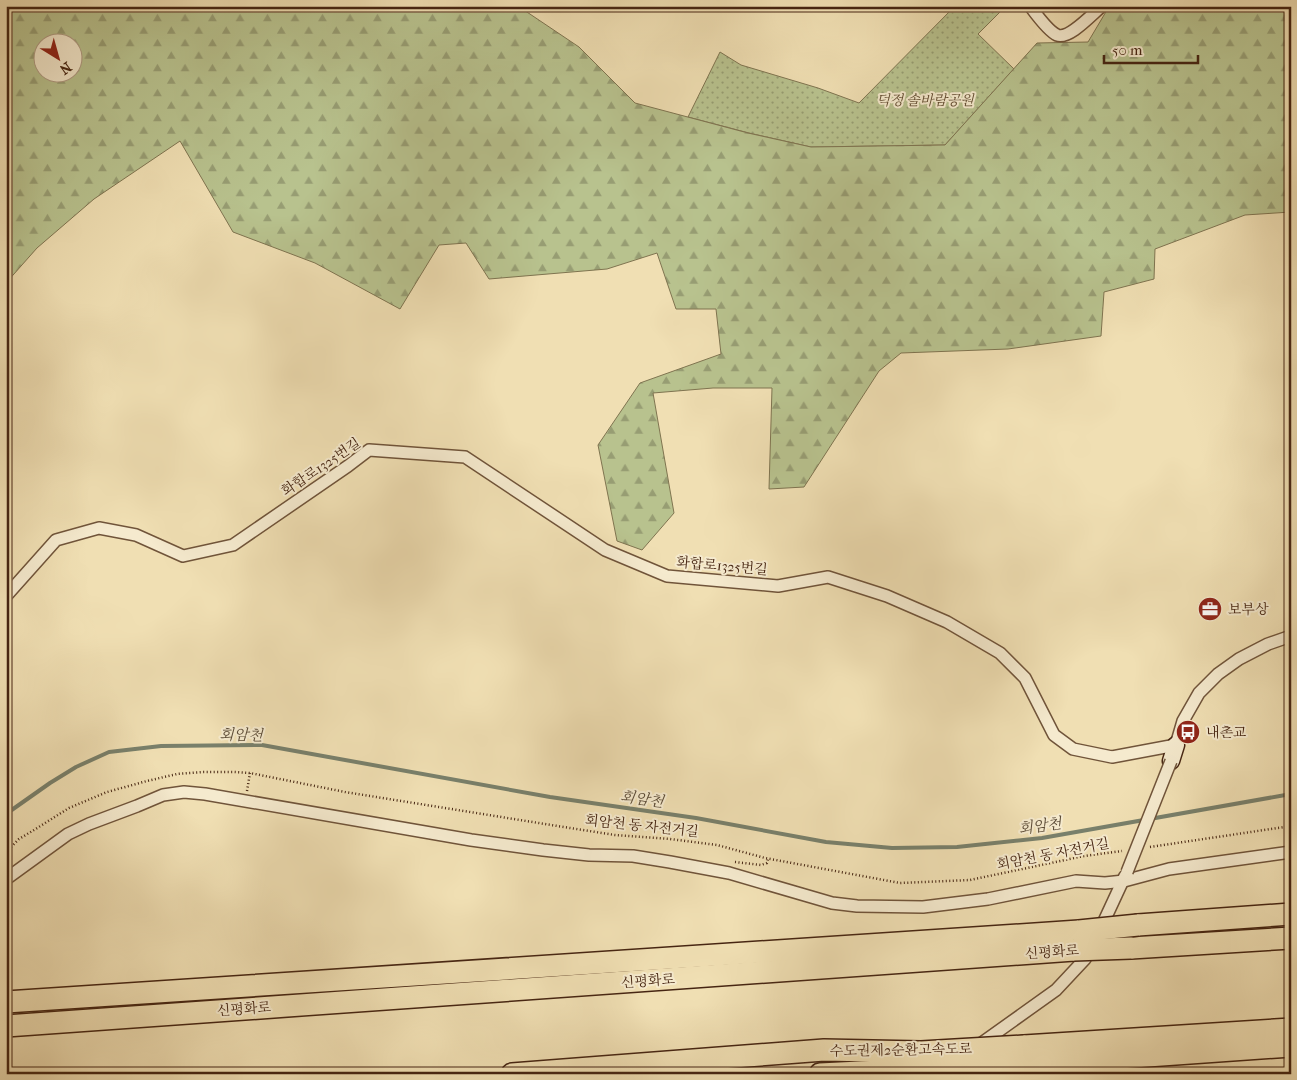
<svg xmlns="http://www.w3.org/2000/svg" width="1297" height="1080" font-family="'IM FELL French Canon','Noto Serif KR',serif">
<defs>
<pattern id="grass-dots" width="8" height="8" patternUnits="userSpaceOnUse" patternTransform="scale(1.25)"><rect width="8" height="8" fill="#b8c28e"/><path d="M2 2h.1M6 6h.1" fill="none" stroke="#979d73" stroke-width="1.8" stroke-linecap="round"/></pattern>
<pattern id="forest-firs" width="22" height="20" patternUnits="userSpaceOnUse" patternTransform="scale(1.25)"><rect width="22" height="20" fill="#b8c28e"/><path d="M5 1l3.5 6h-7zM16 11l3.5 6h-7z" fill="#979d73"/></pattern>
</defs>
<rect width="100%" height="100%" fill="#f0dfb3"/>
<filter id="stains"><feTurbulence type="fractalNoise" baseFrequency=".004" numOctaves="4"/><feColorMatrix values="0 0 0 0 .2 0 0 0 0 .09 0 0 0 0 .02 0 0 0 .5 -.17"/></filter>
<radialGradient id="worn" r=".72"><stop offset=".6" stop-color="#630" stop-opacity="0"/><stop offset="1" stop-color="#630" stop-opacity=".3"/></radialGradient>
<path fill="url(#grass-dots)" stroke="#7f7450" d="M955 6H1006L978 34 1014 69 945 145 811 147 749 133 688 117 720 52 741 65 818 88 859 103Z"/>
<path fill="url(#forest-firs)" stroke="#7f7450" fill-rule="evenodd" d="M6 6H518L579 47 635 103 748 133 811 147 945 145 1037 43 1088 42 1107 10 1111 6H1291V212L1245 215 1155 249 1154 279 1104 292 1101 336 1008 349 901 353 879 371 804 487 769 489 772 388H713L653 393 674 513 642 550 617 541 598 445 640 383 721 354 716 309H676L657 253 607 269 489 279 466 243 439 245 400 309 315 263 233 232 180 141 94 199 37 248 6 283ZM42 42H72V72H42Z"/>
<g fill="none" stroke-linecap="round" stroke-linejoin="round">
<path stroke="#79806b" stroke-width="4" d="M6 814 50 783 76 767 109 752 161 746 262 745 550 797 696 818 826 842 892 848 957 847 1042 838 1291 794"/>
<g stroke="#70543a" stroke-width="14">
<g id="street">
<path d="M1030 6C1036 14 1048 31 1057 35 1069 40 1092 14 1102 6"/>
<path d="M6 596 56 540 99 528 136 535 183 556 233 545 348 466 369 450 465 457 605 550 667 576 778 586 828 577 887 596 947 622 1000 653 1025 678 1054 735 1073 749 1112 757 1176 745 1183 721 1199 693 1218 674 1239 659 1268 644 1291 636"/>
<path d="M6 879 68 834 89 824 137 806 163 795 184 792 205 794 471 840 543 850 589 855 633 856 670 862 729 873 832 903 857 906 923 907 988 899 1076 881 1105 883 1124 881 1169 869 1291 852"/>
<path d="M1099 932 1125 876"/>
<path d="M979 1045 1056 990 1085 959 1091 948"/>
</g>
</g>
<g stroke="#462512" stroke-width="19">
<path id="secondary" d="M1171 761 1176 745"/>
</g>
<g stroke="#462512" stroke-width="24">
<g id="highway">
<path d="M1138 925 1291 914"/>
<path d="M1131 948 1291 938"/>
<path d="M6 1002 1079 931"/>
<path d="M6 1026 1074 950"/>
<path d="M1024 1046 1291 1029"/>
<path d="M1020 1065 1291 1046"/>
<path d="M512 1074 824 1050 921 1052"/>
<path d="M820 1074 920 1069"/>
</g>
</g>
<g stroke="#462512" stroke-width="2.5" stroke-dasharray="1 2.5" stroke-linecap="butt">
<path d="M247 791 250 773"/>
<path d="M1150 847 1291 826"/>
<path d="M6 852 19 839 34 830 69 808 107 792 147 781 177 774 204 772H234L250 773 345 792 570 828 615 835 670 839 717 845 765 858 900 883 970 880 1084 856 1122 851"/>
<path d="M735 862 761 865 767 863 768 859"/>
</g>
<use href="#street" stroke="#f5eace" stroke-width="11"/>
<use href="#secondary" stroke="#f5eace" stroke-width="16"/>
<use href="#highway" stroke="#f0dfb3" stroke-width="21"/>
<g stroke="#70543a" stroke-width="14" stroke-linecap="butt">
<path id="street-bridge" d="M1127 872 1171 761"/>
</g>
<g stroke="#462512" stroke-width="24" stroke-linecap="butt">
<g id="highway-bridge">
<path d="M1079 931 1138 925"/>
<path d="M1074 950 1131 948"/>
<path d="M921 1052 1024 1046"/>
<path d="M920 1069 1020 1065"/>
</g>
</g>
<use href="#street-bridge" stroke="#f5eace" stroke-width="11"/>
<use href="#highway-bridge" stroke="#f0dfb3" stroke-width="21"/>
</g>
<defs>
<g id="office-disc" transform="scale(1.25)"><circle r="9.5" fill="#8f2418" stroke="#f5eace"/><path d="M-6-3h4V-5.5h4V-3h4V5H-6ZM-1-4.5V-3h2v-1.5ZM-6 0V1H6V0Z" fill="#fff"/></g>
<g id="bus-disc" transform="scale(1.25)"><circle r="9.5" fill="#8f2418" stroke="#f5eace"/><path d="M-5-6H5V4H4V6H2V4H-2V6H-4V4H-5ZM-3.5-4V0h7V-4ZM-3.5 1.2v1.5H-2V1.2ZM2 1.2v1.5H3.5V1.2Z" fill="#fff"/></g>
</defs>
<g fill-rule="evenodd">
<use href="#office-disc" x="1210" y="609"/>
<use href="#bus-disc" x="1188" y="732"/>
</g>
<g text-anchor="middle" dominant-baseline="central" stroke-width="4" stroke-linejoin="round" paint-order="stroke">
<g font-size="14" font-style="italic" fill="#624c31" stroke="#f5eace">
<text x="925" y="100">덕정 솔바람공원</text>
</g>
<g font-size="14" fill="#462512" stroke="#f5eace">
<text transform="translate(321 467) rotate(-34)">화합로1325번길</text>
<text transform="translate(722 566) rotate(5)">화합로1325번길</text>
<text transform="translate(642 826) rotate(6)">회암천 동 자전거길</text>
<text transform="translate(1053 854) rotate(-11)">회암천 동 자전거길</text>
<text transform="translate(1052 952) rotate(-4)">신평화로</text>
<text transform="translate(648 981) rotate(-4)">신평화로</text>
<text transform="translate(244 1009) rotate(-4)">신평화로</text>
<text transform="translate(901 1050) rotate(-1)">수도권제2순환고속도로</text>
</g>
<g font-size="14" fill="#462512" stroke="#f5eace" text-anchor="start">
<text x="1228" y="609">보부상</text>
<text x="1206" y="732">내촌교</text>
</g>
<g font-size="15" font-style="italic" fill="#5b4b37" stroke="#f5eace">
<text transform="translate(241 735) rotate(1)">회암천</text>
<text transform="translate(642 799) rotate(8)">회암천</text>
<text transform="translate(1040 826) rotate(-8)">회암천</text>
</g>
</g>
<rect width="1297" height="1080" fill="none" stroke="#f0dfb3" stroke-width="25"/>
<rect x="8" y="8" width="1282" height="1065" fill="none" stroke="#462512" stroke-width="2.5"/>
<rect x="12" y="12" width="1272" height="1055" fill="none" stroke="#462512"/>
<g transform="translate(58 58) rotate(143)"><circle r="24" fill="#f5eace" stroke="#af9b83"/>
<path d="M0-4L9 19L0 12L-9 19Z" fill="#8f2418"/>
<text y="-8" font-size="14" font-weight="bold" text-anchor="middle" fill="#462512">N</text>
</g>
<path d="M1104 55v8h94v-8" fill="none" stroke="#462512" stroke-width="2.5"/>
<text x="1112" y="55" font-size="15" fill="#462512" stroke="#f5eace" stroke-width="4" paint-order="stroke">50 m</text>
<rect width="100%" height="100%" filter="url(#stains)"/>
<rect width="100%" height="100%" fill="url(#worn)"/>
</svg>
